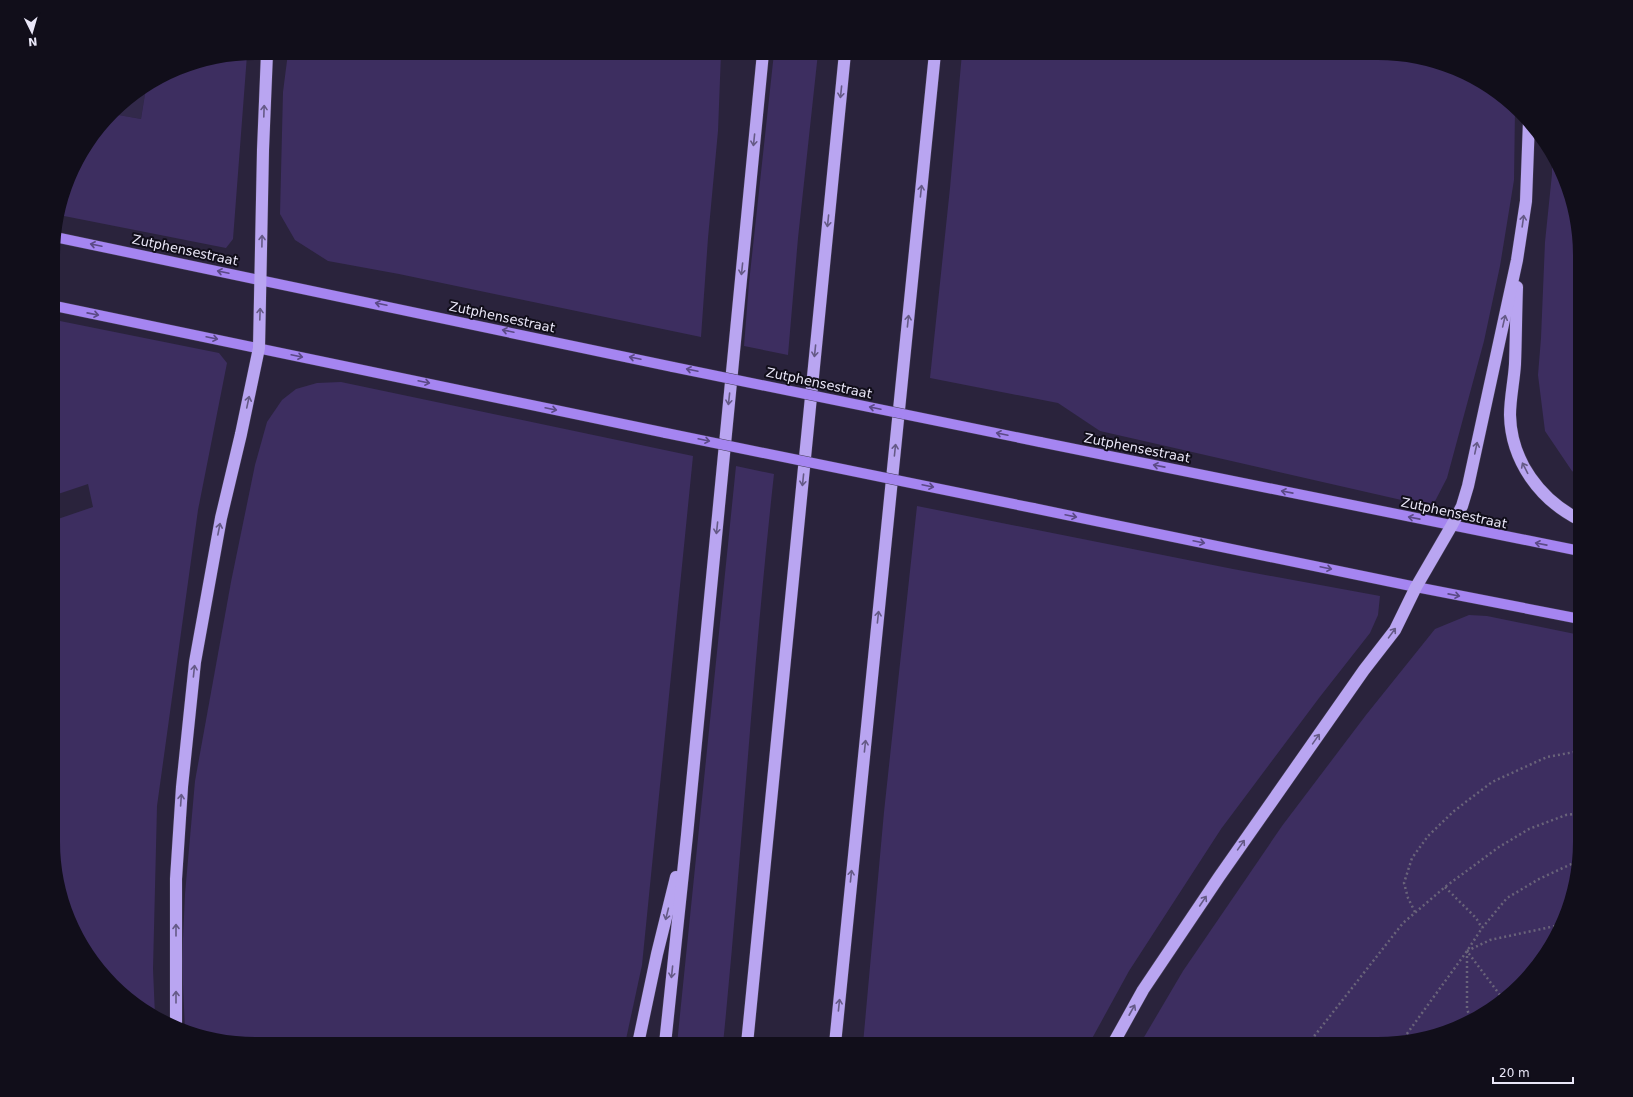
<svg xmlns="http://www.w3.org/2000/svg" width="1633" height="1097" font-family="'DejaVu Sans',sans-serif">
<rect width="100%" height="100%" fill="#2a233c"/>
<path fill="#32294a" d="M146 88 141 119 113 114 122 103Z"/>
<g fill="#3d2e60">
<path d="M288 53H721L718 131 708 238 701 337 399 274 328 261 295 240 280 214 283 92Z"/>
<path d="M774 53H818L798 238 788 355 744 346 749 283Z"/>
<path d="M962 53H1378L1442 64 1490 87 1515 109 1514 180 1500 266 1484 341 1447 478 1432 507 1100 431 1058 403 930 378 950 188Z"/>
<path d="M247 55 233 239 226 248 59 215 74 166 113 114 141 119 146 88 178 68Z"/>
<path d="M1552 153 1573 203 1580 242V476L1572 471 1545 431 1538 375 1541 338 1545 242 1552 174Z"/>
<path d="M55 320 219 353 227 363 198 510 157 806 153 969 155 1016 143 1010 112 985 80 943 55 868V729L56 723 55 718V520L93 507 88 484 55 495Z"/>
<path d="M341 382 693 456 642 965 625 1044H255L191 1033 185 1031 182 961 185 894 195 781 231 582 255 465 267 422 282 400 296 389 317 383Z"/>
<path d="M736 466 774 474C753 663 742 854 723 1044H677Z"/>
<path d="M917 506 1233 569 1380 596 1378 615 1370 633 1319 698 1221 829 1129 971 1089 1044H863L884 812Z"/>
<path d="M1469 615 1487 616 1580 635V855L1569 906 1546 954 1511 994 1479 1017 1430 1037 1391 1044H1140L1183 971 1282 826 1366 715 1435 629Z"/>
</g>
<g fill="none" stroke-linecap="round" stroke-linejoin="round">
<g stroke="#453e56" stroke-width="11">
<g id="primary">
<path d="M55 237 673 367"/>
<path d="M55 306 666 433"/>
<path d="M1040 442 1580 551"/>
<path d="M1033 508 1416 587 1580 619"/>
</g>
</g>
<g stroke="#453e56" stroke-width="13">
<g id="highway">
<path d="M1517 287C1516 313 1516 338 1515 364 1514 381 1510 398 1510 415 1511 461 1540 500 1580 520"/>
<path d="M176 1026V879L182 787 195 662 221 518 241 434 259 348 263 150 267 53"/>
<path d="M638 1044 657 954 676 877"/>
<path d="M665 1044 687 835 763 53"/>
<path d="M747 1044 845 53"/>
<path d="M835 1044 935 53"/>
<path d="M1113 1044 1143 990 1219 877 1364 670 1395 630 1416 587 1452 525 1462 506 1468 486 1517 260 1526 201 1529 121"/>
</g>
</g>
<g stroke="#6a647a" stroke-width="2.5" stroke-dasharray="2 3" stroke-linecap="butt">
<path d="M1445 887 1476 918 1482 928"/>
<path d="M1415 912 1408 898 1404 883 1412 858 1428 836 1454 811 1492 782 1547 757 1580 751"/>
<path d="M1467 951V1009L1471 1020"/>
<path d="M1503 999 1467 951 1490 940 1560 925"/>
<path d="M1401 1042 1467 951 1482 928 1507 898 1539 879 1578 861"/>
<path d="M1308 1044 1403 923 1445 887 1499 847 1529 829 1566 815 1580 813"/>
</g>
<use href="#primary" stroke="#a585f1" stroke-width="10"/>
<use href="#highway" stroke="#b9a5f1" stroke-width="12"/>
<g stroke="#453e56" stroke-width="11" stroke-linecap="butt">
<g id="primary-bridge">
<path d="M673 367 1040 442"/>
<path d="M666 433 1033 508"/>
</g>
</g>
<use href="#primary-bridge" stroke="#a585f1" stroke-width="10"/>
</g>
<defs><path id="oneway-shaft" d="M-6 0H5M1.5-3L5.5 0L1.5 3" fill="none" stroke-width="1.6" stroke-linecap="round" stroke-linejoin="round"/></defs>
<g stroke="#655a86">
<use href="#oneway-shaft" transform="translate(841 92) rotate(96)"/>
<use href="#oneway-shaft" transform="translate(264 111) rotate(-88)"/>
<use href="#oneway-shaft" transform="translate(754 140) rotate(96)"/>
<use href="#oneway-shaft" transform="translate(921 191) rotate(-84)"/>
<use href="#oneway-shaft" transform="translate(828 221) rotate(96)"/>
<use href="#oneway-shaft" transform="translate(1523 221) rotate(-82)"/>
<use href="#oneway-shaft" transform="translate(262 241) rotate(-89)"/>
<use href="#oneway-shaft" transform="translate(742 269) rotate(96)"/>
<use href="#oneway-shaft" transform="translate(260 314) rotate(-88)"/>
<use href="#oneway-shaft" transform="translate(908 321) rotate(-84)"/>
<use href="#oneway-shaft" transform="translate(1504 321) rotate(-77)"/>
<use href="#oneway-shaft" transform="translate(815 351) rotate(96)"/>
<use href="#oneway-shaft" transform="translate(729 399) rotate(96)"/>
<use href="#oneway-shaft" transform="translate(248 402) rotate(-78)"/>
<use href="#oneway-shaft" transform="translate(1476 448) rotate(-78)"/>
<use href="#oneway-shaft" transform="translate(895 450) rotate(-84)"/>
<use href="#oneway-shaft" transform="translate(1525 468) rotate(-117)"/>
<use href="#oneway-shaft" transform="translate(803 480) rotate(96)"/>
<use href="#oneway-shaft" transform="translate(717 528) rotate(96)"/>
<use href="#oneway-shaft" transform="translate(219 529) rotate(-79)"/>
<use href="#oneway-shaft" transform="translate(878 617) rotate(-84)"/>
<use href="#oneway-shaft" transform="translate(1392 633) rotate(-54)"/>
<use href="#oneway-shaft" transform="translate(194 671) rotate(-84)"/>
<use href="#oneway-shaft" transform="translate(1316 739) rotate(-55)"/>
<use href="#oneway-shaft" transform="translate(865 746) rotate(-84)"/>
<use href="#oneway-shaft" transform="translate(181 800) rotate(-86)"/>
<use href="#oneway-shaft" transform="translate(1241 845) rotate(-55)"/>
<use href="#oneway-shaft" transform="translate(851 876) rotate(-84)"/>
<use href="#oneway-shaft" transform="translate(1203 901) rotate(-56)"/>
<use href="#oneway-shaft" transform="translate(667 914) rotate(104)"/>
<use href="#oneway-shaft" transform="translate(176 930) rotate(-90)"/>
<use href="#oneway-shaft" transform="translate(672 972) rotate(96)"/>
<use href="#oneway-shaft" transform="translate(176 997) rotate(-90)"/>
<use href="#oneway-shaft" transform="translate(839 1005) rotate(-84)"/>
<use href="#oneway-shaft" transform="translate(1132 1010) rotate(-61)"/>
</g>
<g stroke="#5b4a86">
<use href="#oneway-shaft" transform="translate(96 245) rotate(-168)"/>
<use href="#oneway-shaft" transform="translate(223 272) rotate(-168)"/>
<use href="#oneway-shaft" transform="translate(381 304) rotate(-168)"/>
<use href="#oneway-shaft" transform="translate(93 314) rotate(11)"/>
<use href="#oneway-shaft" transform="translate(508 331) rotate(-168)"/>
<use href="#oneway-shaft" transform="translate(212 338) rotate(12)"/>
<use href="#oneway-shaft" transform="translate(297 356) rotate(12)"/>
<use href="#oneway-shaft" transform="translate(635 358) rotate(-168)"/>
<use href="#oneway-shaft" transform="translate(692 370) rotate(-168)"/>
<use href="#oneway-shaft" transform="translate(424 382) rotate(12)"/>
<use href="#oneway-shaft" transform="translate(875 408) rotate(-168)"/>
<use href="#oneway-shaft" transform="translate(551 409) rotate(12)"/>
<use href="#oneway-shaft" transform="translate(1002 434) rotate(-168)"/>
<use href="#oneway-shaft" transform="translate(704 440) rotate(12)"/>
<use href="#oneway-shaft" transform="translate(1159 466) rotate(-169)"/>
<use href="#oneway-shaft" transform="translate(928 486) rotate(12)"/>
<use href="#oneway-shaft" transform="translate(1287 492) rotate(-169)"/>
<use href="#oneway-shaft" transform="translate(1071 516) rotate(12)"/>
<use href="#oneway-shaft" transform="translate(1414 518) rotate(-169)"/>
<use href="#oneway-shaft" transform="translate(1199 542) rotate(12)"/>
<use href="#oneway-shaft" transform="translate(1541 544) rotate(-169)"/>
<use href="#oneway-shaft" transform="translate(1326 568) rotate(12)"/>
<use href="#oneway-shaft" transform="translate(1454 595) rotate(11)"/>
</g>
<g text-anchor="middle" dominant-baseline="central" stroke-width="4" stroke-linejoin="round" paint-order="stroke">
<g font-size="13" fill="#eae7f8" stroke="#110e1a">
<text transform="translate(185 250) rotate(12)">Zutphensestraat</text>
<text transform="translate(502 317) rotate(12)">Zutphensestraat</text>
<text transform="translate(819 383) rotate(12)">Zutphensestraat</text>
<text transform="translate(1137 448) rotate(11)">Zutphensestraat</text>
<text transform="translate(1454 513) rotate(12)">Zutphensestraat</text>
</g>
</g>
<path d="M0 0H1633V1097H0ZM255 60H1378A195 195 0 0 1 1573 255V842A195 195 0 0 1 1378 1037H255A195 195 0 0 1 60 842V255A195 195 0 0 1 255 60Z" fill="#110e1a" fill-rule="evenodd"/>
<g transform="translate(32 32) rotate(175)" stroke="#110e1a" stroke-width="3" paint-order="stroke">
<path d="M0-3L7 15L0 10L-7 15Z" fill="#eae7f8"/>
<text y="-6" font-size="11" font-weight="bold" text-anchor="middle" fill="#eae7f8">N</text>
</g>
<path d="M1493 1077v6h80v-6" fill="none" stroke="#eae7f8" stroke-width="2"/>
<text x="1499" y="1077" font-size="12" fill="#eae7f8" stroke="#110e1a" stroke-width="3" paint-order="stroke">20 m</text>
</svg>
